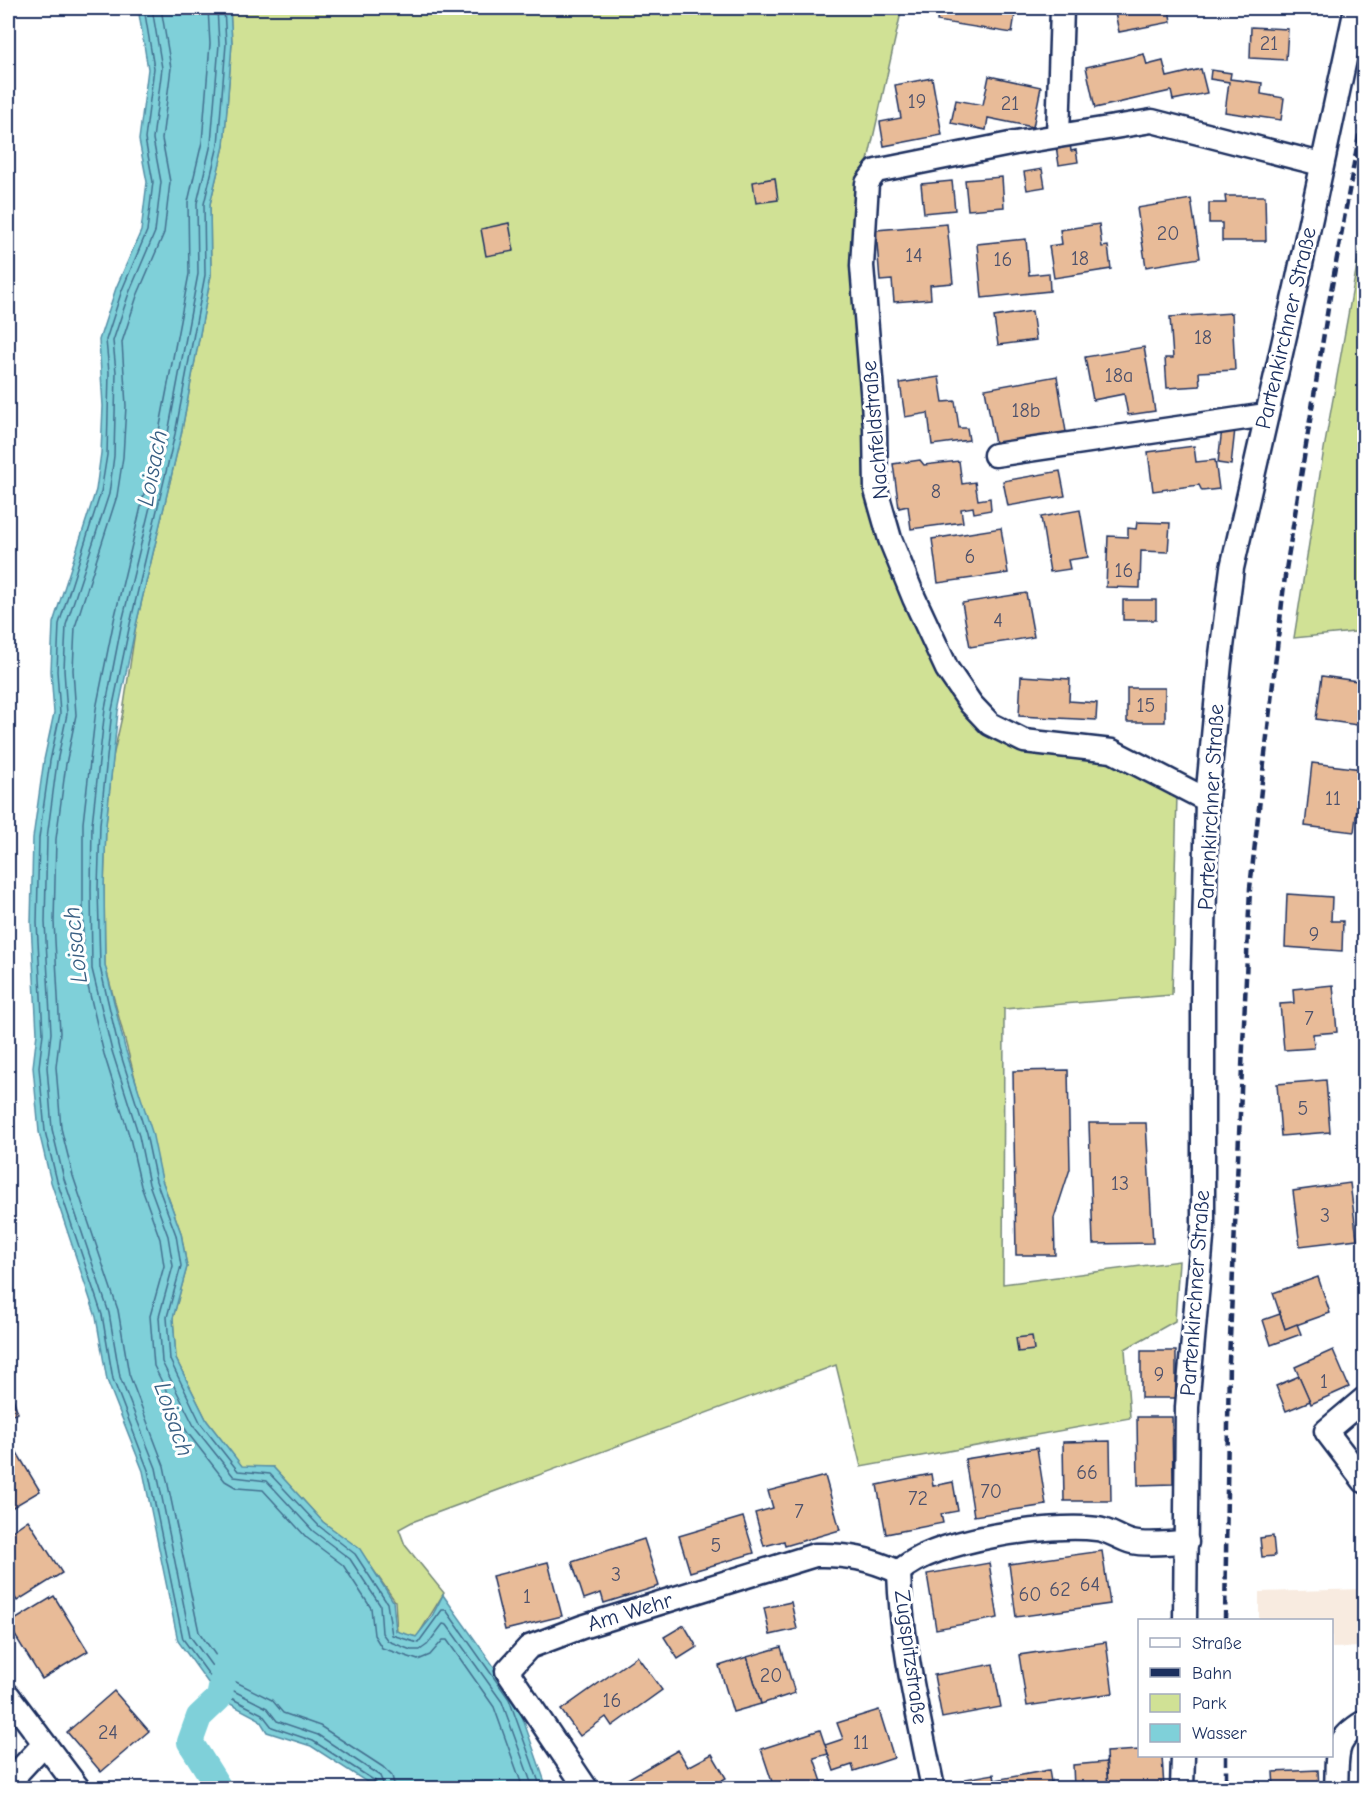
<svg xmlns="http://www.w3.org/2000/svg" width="1372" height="1796" font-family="'Comic Neue',sans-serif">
<rect width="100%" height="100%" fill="#fff"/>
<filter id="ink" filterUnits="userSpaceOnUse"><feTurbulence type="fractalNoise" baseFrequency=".0167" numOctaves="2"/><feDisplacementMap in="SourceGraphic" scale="12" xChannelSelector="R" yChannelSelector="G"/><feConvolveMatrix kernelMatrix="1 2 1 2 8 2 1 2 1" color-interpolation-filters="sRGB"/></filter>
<g filter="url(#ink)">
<path fill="#f8ebe0" d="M1364 1589V1647L1332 1648V1620H1259V1592Z"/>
<g fill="#d0e195" stroke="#76887a" stroke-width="1.5">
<path d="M230 8H902L867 165 869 492 983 726 1103 758 1177 794 1172 995 1004 1009 1003 1284 1179 1261 1175 1321 1125 1349 1130 1418 861 1467 836 1365 412 1522 399 1529 405 1545 444 1593 417 1637 397 1632 395 1601 359 1549 323 1522 273 1467H242L207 1421 176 1359 173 1318 187 1267 181 1233 162 1180 105 965 104 888 106 825 113 757 123 712 136 625 181 435 211 275 210 204 224 146 232 43Z"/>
<path d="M1364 226V631L1294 638 1324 449Z"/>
</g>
<path fill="#7fd0d9" stroke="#5790a8" stroke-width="1.5" d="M138 8H230L232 43 224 146 210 204 211 275 181 435 136 625 118 711 106 825 104 888 105 965 125 1048 152 1132 162 1180 181 1233 187 1267 173 1318 176 1359 207 1421 242 1466 273 1467 323 1522 360 1549 393 1601 396 1631 416 1637 431 1618 443 1595 515 1696 547 1788H376L311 1746 267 1732 259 1719 219 1698 178 1641 143 1471 107 1380 96 1317 51 1182 39 1132 33 1067 37 1033 31 923 33 838 44 760 54 713 51 671 53 623 96 490 101 453 103 406 99 340 116 288 141 231 147 182 139 140 148 69Z"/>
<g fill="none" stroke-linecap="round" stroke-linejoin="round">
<g stroke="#436f8f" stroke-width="1.5">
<path d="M144 8 154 68 145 139 153 182 147 231 122 290 106 340 109 372 107 455 101 492 59 624 57 671 60 714 50 761 39 838 37 923 43 1033 39 1067 45 1131 57 1181 102 1315 113 1379 148 1470 183 1639 223 1694 262 1714 272 1727 313 1741 375 1781 378 1788"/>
<path d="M152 8 162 68 153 139 161 182 155 232 129 293 113 341 116 372 114 456 109 494 66 625 64 670 67 714 57 762 47 838 45 922 51 1033 47 1067 52 1129 64 1179 109 1313 120 1377 156 1468 190 1636 228 1688 267 1708 277 1721 318 1735 380 1776 385 1788"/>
<path d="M161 8 171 68 162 139 170 182 164 233 137 296 122 342 126 406 123 457 117 496 75 627 73 670 76 715 66 764 56 839 54 922 60 1033 56 1067 61 1128 73 1176 118 1310 129 1374 164 1466 199 1632 234 1681 272 1700 283 1713 320 1726 383 1767 392 1776 395 1788"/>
<path d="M208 8 210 44 202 142 188 202 189 274 159 431 114 620 96 709 83 823V965L104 1054 130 1138 141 1186 160 1239 164 1266 150 1316 154 1366 187 1432 225 1481 237 1488 263 1490 307 1538 343 1565 371 1608 374 1635 382 1648 418 1660 430 1655 443 1640H447L494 1707 523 1788"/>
<path d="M217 8 219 44 211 144 197 203 198 274 168 433 122 622 105 709 92 824 91 889 92 969 112 1051 139 1136 149 1184 168 1236 173 1266 159 1317 162 1362 195 1428 234 1477 267 1481 313 1531 350 1559 380 1605 382 1633 388 1641 411 1650H420L427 1645 443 1624 447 1625 502 1702 533 1788"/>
<path d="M224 8 226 44 218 145 204 204 205 275 175 434 130 624 112 710 100 824 98 888 100 967 119 1049 146 1134 156 1181 176 1235 181 1266 167 1317 170 1360 201 1424 238 1471 270 1474 319 1526 355 1554 387 1603 392 1635 418 1643 442 1610H446L509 1699 541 1788"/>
</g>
<path stroke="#7fd0d9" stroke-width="26" d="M219 1788 190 1742 199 1717 219 1698 226 1663"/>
</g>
<g fill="#e8bb98" stroke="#1b2f5e" stroke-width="1.5">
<path d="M939 8 955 10V8H1016L1012 33 937 21Z"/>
<path d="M1114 8H1169L1171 22 1119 32Z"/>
<path d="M1251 27 1288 29 1286 60 1250 58Z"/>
<path d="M1144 54 1147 65 1163 61 1167 77 1201 69 1207 93 1173 100 1171 91 1095 108 1086 67Z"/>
<path d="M1211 70 1231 73 1230 79 1262 83 1261 94 1284 98 1281 120 1225 112 1229 82 1210 79Z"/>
<path d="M989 76 1041 87 1033 127 988 118 986 130 951 123 956 100 983 105Z"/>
<path d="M932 78 942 135 884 146 880 122 901 118 895 85Z"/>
<path d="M1070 143 1071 151 1076 150 1078 162 1059 165 1056 146Z"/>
<path d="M1042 169 1045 187 1027 190 1024 172Z"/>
<path d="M1002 177 1004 207 968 210 965 180Z"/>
<path d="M775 178 778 200 756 203 753 182Z"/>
<path d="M952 181 955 210 924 213 921 184Z"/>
<path d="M1225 196H1265L1266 241H1222V223H1209V203H1226Z"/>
<path d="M1191 199 1200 258 1146 267 1137 208Z"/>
<path d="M509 223 514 251 486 256 481 229Z"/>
<path d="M947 224 953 283 930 285 931 299 894 302 892 280 880 281 876 230Z"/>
<path d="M1099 224 1102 247 1108 246 1111 269 1054 278 1049 246 1062 244 1060 230Z"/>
<path d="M1026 239 1029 275 1049 273 1050 291 982 298 977 244Z"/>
<path d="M1032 311 1036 340 998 345 994 317Z"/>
<path d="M1232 313 1235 370 1199 372 1200 386 1167 388 1165 358H1173L1170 317Z"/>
<path d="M1144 347 1155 411 1128 415 1124 394 1093 400 1085 357Z"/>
<path d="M1057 376 1066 432 995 444 985 389Z"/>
<path d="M939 377 943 402 955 401 959 428H967L969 440 932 445 928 413 905 417 900 383Z"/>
<path d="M1222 428 1235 429 1231 465 1218 463Z"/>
<path d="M1194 446 1196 462 1215 460 1219 489 1202 491 1199 485 1153 491 1148 452Z"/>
<path d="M920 460 924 465 959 461 962 484 975 482 978 500 990 498 991 510 974 513 973 507 961 509 963 522 911 529 908 506 899 508 893 464Z"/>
<path d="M1060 471 1065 496 1008 506 1003 481Z"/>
<path d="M1080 510 1088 557 1068 560 1070 569 1050 572 1041 517Z"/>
<path d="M1137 522 1170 523 1168 552 1141 551 1140 588 1106 587 1108 536 1128 537V528L1136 529Z"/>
<path d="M1001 528 1008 573 938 583 932 539Z"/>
<path d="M1026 593 1034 637 970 647 962 603Z"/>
<rect x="1123" y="600" width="33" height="20"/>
<path d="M1021 676 1070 679 1069 701 1097 703 1096 720 1019 716Z"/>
<path d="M1322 676 1364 682V726L1316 719Z"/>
<rect x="1127" y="688" width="38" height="34"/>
<path d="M1312 763 1362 769 1354 832 1305 826Z"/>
<path d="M1287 894 1332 897 1331 921H1343L1342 951 1285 947Z"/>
<path d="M1333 985 1337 1032 1313 1034 1314 1048 1284 1050 1280 1004 1294 1003 1293 989Z"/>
<path d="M1068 1070 1070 1169 1054 1218 1055 1255H1016L1013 1071Z"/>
<path d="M1326 1080 1330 1132 1281 1136 1277 1084Z"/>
<path d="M1089 1123H1146L1153 1243 1093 1244Z"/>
<path d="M1350 1183 1357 1239 1300 1246 1293 1191Z"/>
<path d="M1318 1277 1330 1313 1285 1329 1273 1293Z"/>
<path d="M1280 1314 1285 1329 1297 1324 1301 1334 1271 1345 1263 1320Z"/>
<path d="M1032 1336 1034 1350 1018 1352 1016 1338Z"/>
<path d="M1333 1350 1349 1387 1311 1404 1295 1367Z"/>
<rect x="1141" y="1351" width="35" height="47"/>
<path d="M1299 1376 1310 1401 1286 1411 1276 1386Z"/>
<path d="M8 1383 18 1413 8 1416Z"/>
<path d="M1137 1417H1172L1173 1484 1138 1485Z"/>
<path d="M10 1441 40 1491 8 1510V1442Z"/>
<path d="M1110 1441 1111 1501H1064L1063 1442Z"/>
<path d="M1037 1448 1046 1505 974 1516 965 1459Z"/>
<path d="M931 1474 933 1486 953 1482 958 1511 941 1514 943 1523 886 1534 877 1485Z"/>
<path d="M825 1476 840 1530 785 1546 784 1541 764 1546 755 1513 773 1508 768 1491Z"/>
<path d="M743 1517 754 1553 690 1572 679 1536Z"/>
<path d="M28 1520 62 1573 17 1601 8 1586V1534Z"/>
<path d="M1273 1536 1275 1556 1262 1557 1260 1538Z"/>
<path d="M644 1539 659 1586 604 1603 601 1593 584 1599 572 1562Z"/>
<path d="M1102 1551 1110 1604 1016 1617 1009 1564Z"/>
<path d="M548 1562 562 1616 505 1630 492 1576Z"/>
<path d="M989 1563 998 1618 936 1629 927 1574Z"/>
<path d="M54 1596 88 1651 42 1679 8 1624Z"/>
<path d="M791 1602 797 1629 770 1635 764 1608Z"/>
<path d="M684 1625 697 1647 678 1659 664 1637Z"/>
<path d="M1106 1642 1113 1693 1027 1706 1019 1655Z"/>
<path d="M781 1647 795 1693 761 1704 747 1657Z"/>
<path d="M637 1656 662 1690 612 1726 606 1717 580 1736 561 1710Z"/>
<path d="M747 1657 761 1704 733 1712 719 1666Z"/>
<path d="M993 1664 1001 1707 942 1718 934 1675Z"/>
<path d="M114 1691 149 1731 101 1772 67 1732Z"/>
<path d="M879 1710 894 1758 854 1771 852 1765 834 1771 825 1745 843 1739 837 1723Z"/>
<path d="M820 1730 828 1754 814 1758 822 1782 801 1788H774L761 1749Z"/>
<path d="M678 1750 688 1767 712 1754 726 1778 708 1788H628L624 1781Z"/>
<path d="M1140 1750V1756H1162L1164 1788H1108L1106 1752Z"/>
<path d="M1106 1762 1108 1788H1074L1073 1765Z"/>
<rect x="1359" y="1763" width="5" height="25"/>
<path d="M1049 1770 1052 1788H996L995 1780Z"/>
<path d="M1318 1770 1319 1788H1274L1273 1772Z"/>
<path d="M994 1774 996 1788H967L965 1779Z"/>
</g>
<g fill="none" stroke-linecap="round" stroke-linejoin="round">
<g stroke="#1b2f5e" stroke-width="27">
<g id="street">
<path d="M1058 136 1062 8"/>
<path d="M995 455 1266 415"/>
<path d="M1207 800 1112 751 1024 741 990 724 971 704 947 669 914 598 890 539 876 490 875 428 862 266 867 183 876 171 1015 143 1152 121 1321 164"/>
<path d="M1364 1399 1326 1431 1364 1481"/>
<path d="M1185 1620 1187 1407 1203 1227V976L1207 800 1220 663 1232 568 1297 283 1356 8"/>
<path d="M8 1695 78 1788"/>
<path d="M11 1788 18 1772 43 1745"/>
<path d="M586 1788 507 1671 529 1647 582 1627 815 1555C847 1554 870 1559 899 1572"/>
<path d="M933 1788C919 1718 901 1644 899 1572 933 1539 1051 1523 1097 1529 1109 1530 1120 1539 1132 1542 1148 1546 1170 1542 1187 1542"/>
<path d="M1182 1788 1183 1756"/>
<path d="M1336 1788C1338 1754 1332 1741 1364 1722"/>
</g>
</g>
<use href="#street" stroke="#fff" stroke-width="22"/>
<g stroke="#1b2f5e" stroke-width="4.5" stroke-dasharray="9 4.5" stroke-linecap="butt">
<path d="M1225 1620 1229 1361 1250 888 1285 576 1329 302 1364 108"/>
<path d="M1226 1756V1788"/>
</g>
</g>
</g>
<g text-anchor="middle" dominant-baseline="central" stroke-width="6" stroke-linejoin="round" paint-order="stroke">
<g font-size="20" fill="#4e526c">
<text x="1269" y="43">21</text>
<text x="917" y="101">19</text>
<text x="1010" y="103">21</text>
<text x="1168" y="233">20</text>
<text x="914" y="255">14</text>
<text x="1080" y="258">18</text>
<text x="1003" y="259">16</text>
<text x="1203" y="337">18</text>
<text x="1119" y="375">18a</text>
<text x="1026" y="410">18b</text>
<text x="936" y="491">8</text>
<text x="970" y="556">6</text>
<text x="1124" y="570">16</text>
<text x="998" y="620">4</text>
<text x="1146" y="705">15</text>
<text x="1333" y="798">11</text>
<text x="1314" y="934">9</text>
<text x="1309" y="1018">7</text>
<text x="1303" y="1108">5</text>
<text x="1120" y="1183">13</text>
<text x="1325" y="1215">3</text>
<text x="1159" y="1374">9</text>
<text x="1324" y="1381">1</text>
<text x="1087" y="1472">66</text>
<text x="991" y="1491">70</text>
<text x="918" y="1498">72</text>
<text x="799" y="1511">7</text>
<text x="716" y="1545">5</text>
<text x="616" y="1574">3</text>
<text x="1090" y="1584">64</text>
<text x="1060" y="1589">62</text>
<text x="1030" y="1594">60</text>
<text x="527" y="1596">1</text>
<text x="771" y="1675">20</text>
<text x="612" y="1700">16</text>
<text x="108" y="1732">24</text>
<text x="861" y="1742">11</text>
</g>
<g font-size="22" fill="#1b2f5e" stroke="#fff">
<text transform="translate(1286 328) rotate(-77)">Partenkirchner Straße</text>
<text transform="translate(875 430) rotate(-95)">Nachfeldstraße</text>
<text transform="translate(1211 807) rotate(-87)">Partenkirchner Straße</text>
<text transform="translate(1195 1293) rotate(-86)">Partenkirchner Straße</text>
<text transform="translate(630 1612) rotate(-17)">Am Wehr</text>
<text transform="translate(911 1657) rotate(82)">Zugspitzstraße</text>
</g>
<g font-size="24" font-style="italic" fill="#395f83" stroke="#fff">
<text transform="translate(152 468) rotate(-79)">Loisach</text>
<text transform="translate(75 945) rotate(-96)">Loisach</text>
<text transform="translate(174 1419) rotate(71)">Loisach</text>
</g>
</g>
<rect width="1372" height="1796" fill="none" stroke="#fff" stroke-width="30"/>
<rect x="15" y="15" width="1342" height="1766" fill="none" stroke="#1b2f5e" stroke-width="2" filter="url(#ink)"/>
<rect x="1138" y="1619" width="195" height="138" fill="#ffffff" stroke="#a4acbf" stroke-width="1.5"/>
<rect x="1150" y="1638" width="30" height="9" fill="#ffffff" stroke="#a4acbf" stroke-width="1.5"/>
<text x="1192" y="1649" font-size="18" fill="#1b2f5e">Straße</text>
<rect x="1150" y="1668" width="30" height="9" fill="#1b2f5e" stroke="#a4acbf" stroke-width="1.5"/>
<text x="1192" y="1679" font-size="18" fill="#1b2f5e">Bahn</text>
<rect x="1150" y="1694" width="30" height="18" fill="#d0e195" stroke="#a4acbf" stroke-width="1.5"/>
<text x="1192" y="1709" font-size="18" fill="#1b2f5e">Park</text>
<rect x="1150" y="1724" width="30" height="18" fill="#7fd0d9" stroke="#a4acbf" stroke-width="1.5"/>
<text x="1192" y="1739" font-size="18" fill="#1b2f5e">Wasser</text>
</svg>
